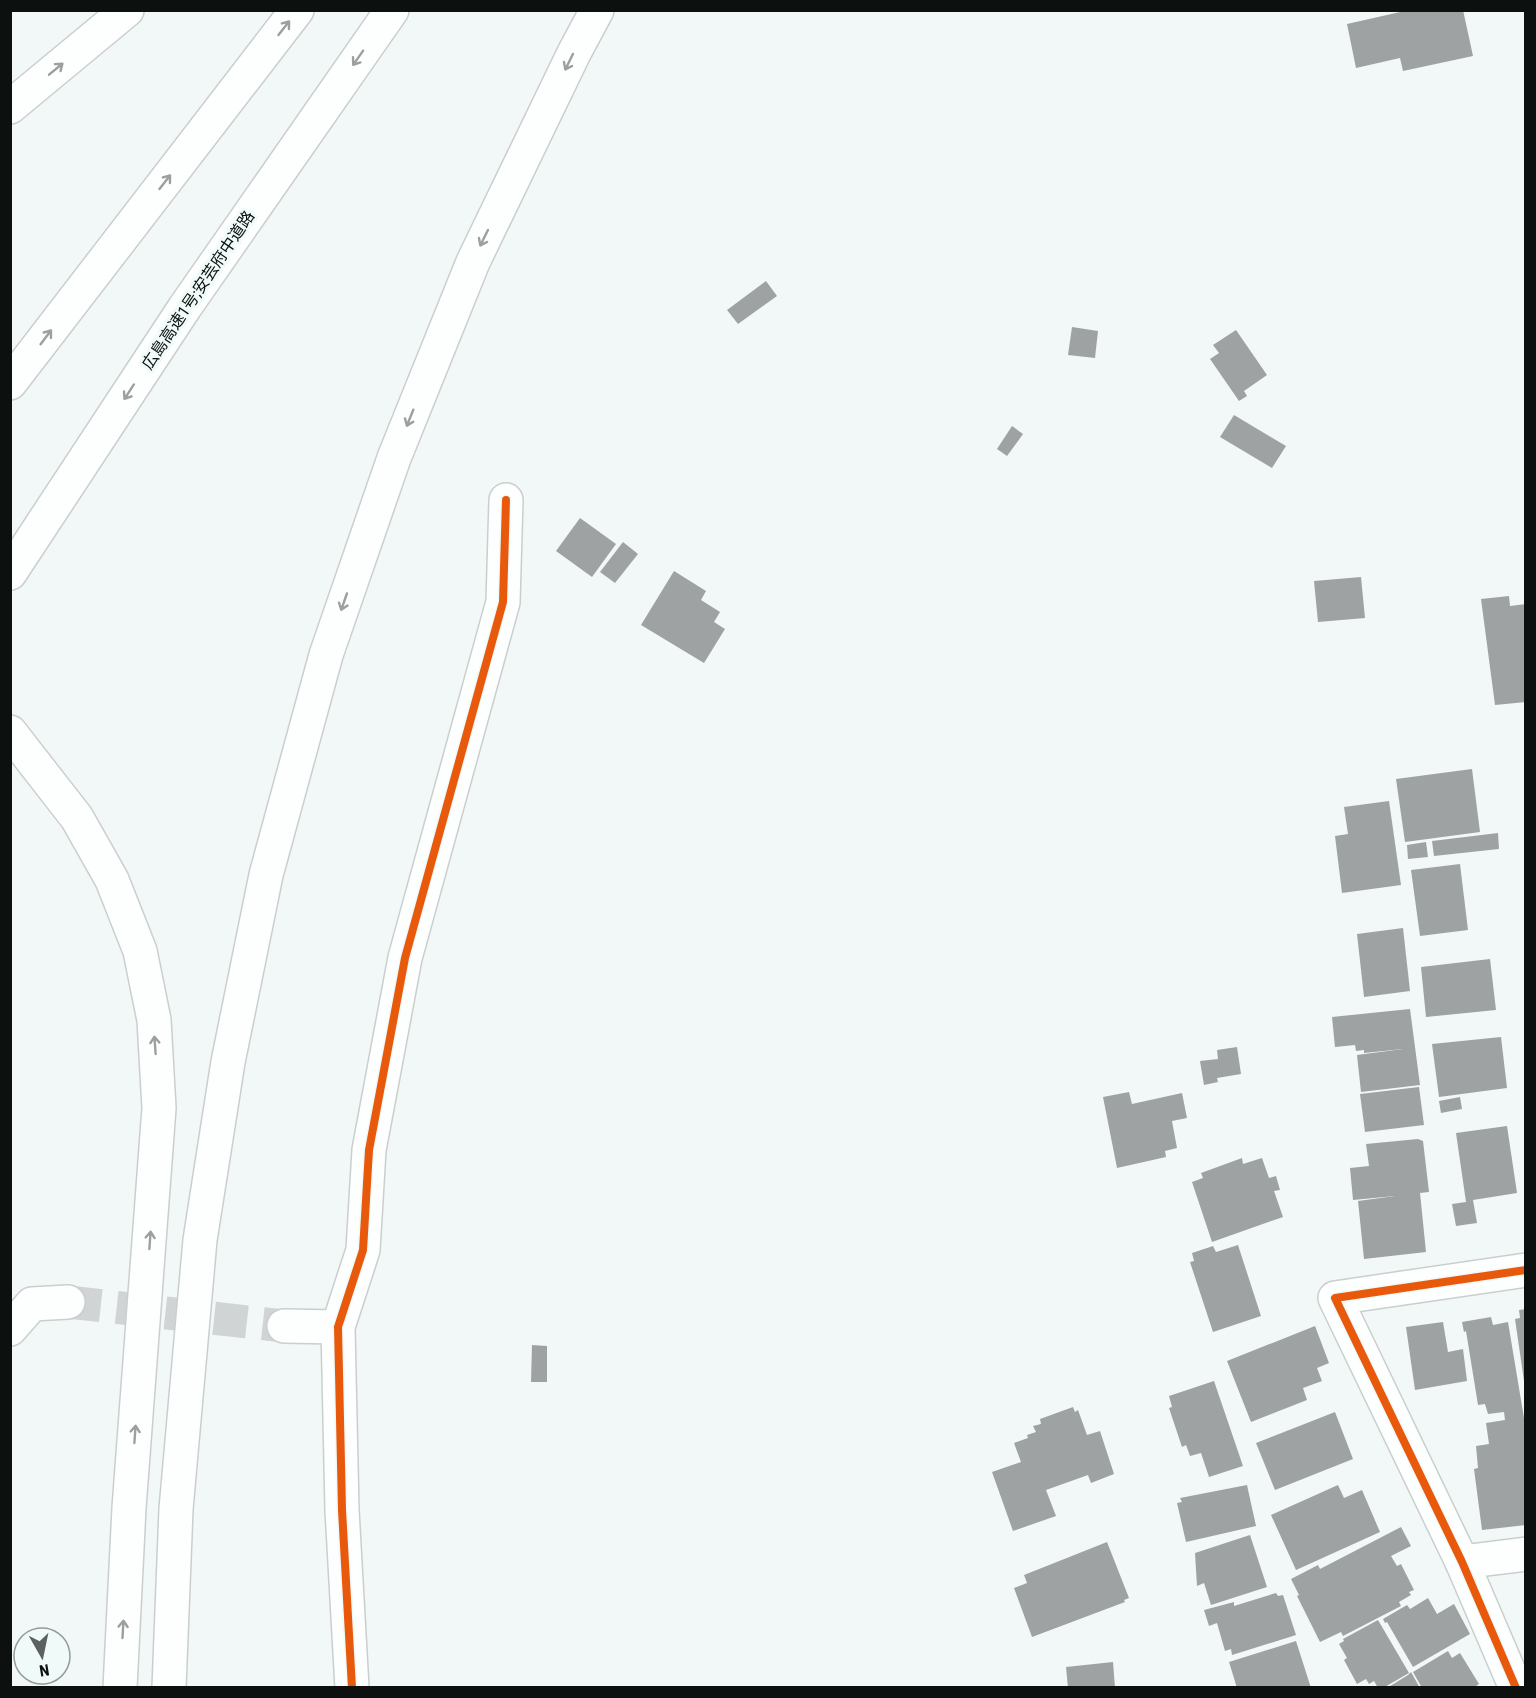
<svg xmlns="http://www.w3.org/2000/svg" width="1536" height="1698" font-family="'Roboto Condensed','Noto Sans JP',sans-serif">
<rect width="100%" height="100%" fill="#f2f7f7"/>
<g fill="#9ea2a2">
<path d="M1409 10H1463L1473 56 1403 71 1400 58 1356 68 1347 24Z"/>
<path d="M766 281 777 296 738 324 727 310Z"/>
<path d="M1072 327 1098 331 1095 358 1068 355Z"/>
<path d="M1236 330 1267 375 1244 391 1247 396 1239 401 1210 359 1219 353 1213 345Z"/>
<path d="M1234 415 1286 446 1272 468 1220 437Z"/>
<path d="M1012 426 1023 434 1007 456 997 449Z"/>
<path d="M580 518 616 544 592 577 556 551Z"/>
<path d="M623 542 638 554 615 583 600 572Z"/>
<path d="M674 571 706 591 701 600 720 612 714 622 725 629 704 663 641 625Z"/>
<path d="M1361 577 1365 618 1318 622 1314 581Z"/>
<path d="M1509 596 1510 606 1526 604V702L1495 705 1481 599Z"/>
<path d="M1472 769 1480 832 1405 842 1396 779Z"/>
<path d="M1389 801 1401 885 1342 893 1335 836 1348 834 1344 807Z"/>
<path d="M1498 833 1499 849 1434 856 1432 841Z"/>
<path d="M1426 842 1428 857 1408 859 1407 845Z"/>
<path d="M1460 864 1468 930 1420 936 1411 870Z"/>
<path d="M1403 928 1410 991 1364 997 1357 934Z"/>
<path d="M1490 959 1496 1010 1426 1017 1421 967Z"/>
<path d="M1410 1009 1420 1085 1361 1092 1357 1055 1403 1049 1364 1053V1050L1356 1051 1355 1045 1335 1047 1332 1017Z"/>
<path d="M1501 1037 1507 1088 1439 1097 1432 1044Z"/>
<path d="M1237 1047 1241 1074 1217 1078 1218 1082 1204 1085 1200 1061 1218 1059 1217 1050Z"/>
<path d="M1419 1087 1424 1125 1365 1132 1360 1094Z"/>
<path d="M1129 1092 1132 1104 1182 1093 1187 1118 1172 1121 1177 1148 1165 1151 1166 1157 1117 1168 1103 1097Z"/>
<path d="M1460 1097 1462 1109 1441 1113 1439 1101Z"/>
<path d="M1507 1126 1517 1193 1473 1200 1477 1223 1456 1226 1452 1204 1466 1202 1456 1133Z"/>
<path d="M1418 1139 1423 1141 1429 1192 1420 1193 1426 1252 1364 1259 1358 1201 1395 1196 1353 1200 1350 1168 1369 1166 1366 1144Z"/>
<path d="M1242 1158 1243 1164 1262 1158 1269 1178 1276 1176 1280 1190 1274 1191 1283 1217 1212 1242 1192 1182 1203 1178 1201 1173Z"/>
<path d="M1238 1245 1261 1316 1213 1332 1190 1262 1194 1261 1192 1253 1213 1246 1216 1252Z"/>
<path d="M1526 1309V1381H1524L1515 1319 1520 1318 1519 1310Z"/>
<path d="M1491 1317 1493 1325 1508 1322 1524 1418H1526V1525L1482 1530 1474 1469 1478 1468 1476 1446 1489 1444 1486 1423 1505 1420 1504 1412 1488 1414 1485 1404 1478 1405 1466 1331 1464 1332 1462 1322Z"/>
<path d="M1443 1322 1448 1352 1463 1349 1467 1381 1415 1390 1406 1327Z"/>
<path d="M1315 1326 1329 1363 1317 1368 1322 1381 1303 1388 1307 1400 1251 1422 1227 1361Z"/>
<path d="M532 1345 547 1346V1382H531Z"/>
<path d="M1214 1381 1243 1466 1209 1477 1201 1453 1190 1456 1186 1445 1182 1447 1169 1408 1172 1407 1169 1396Z"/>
<path d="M1073 1407 1075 1412 1078 1410 1087 1435 1100 1431 1114 1474 1091 1483 1088 1475 1046 1490 1056 1516 1013 1531 992 1472 1021 1462 1014 1443 1028 1438 1027 1435 1036 1432 1033 1426 1041 1424 1040 1419Z"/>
<path d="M1335 1412 1353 1459 1275 1490 1256 1443Z"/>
<path d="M1247 1485 1256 1526 1186 1542 1177 1503 1182 1502 1180 1498Z"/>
<path d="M1338 1485 1344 1498 1362 1490 1380 1532 1296 1570 1271 1515Z"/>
<path d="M1401 1527 1411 1546 1391 1556 1397 1566 1401 1564 1414 1590 1409 1592 1411 1595 1399 1602 1401 1606 1343 1636 1341 1632 1320 1642 1297 1596 1299 1595 1291 1579 1318 1565 1320 1569Z"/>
<path d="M1250 1535 1267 1587 1211 1605 1204 1583 1197 1586 1195 1553Z"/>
<path d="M1107 1542 1129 1598 1124 1600 1125 1602 1032 1637 1014 1588 1027 1583 1024 1575Z"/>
<path d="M1276 1593 1278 1596 1283 1595 1296 1635 1232 1655 1231 1649 1225 1651 1217 1623 1209 1626 1204 1610 1234 1602V1606Z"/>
<path d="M1428 1598 1437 1614 1454 1604 1470 1634 1413 1667 1387 1622 1385 1623 1383 1619 1407 1605 1410 1609Z"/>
<path d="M1378 1620 1409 1673 1383 1688H1378L1374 1681 1369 1684 1366 1679 1357 1684 1344 1660 1347 1658 1339 1644 1344 1641 1343 1639Z"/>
<path d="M1296 1641 1311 1688H1237L1229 1662Z"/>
<path d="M1448 1651 1452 1658 1460 1653 1479 1684 1473 1688H1422L1413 1672Z"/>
<path d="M1113 1662 1115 1688H1068L1066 1667Z"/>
<path d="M1411 1672 1420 1688H1387L1408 1675Z"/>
</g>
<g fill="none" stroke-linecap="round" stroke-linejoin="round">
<path stroke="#d0d4d4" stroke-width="33" stroke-dasharray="33 16" stroke-linecap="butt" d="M68 1302 284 1326"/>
<g stroke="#cacfce" stroke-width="36">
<g id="street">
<path d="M284 1326 338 1327"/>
<path d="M10 1329 32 1304 68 1302"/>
<path d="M1462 1562 1526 1554"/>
<path d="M352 1688 342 1510 338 1327 363 1250 369 1150 405 958 503 602 506 500"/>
<path d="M1516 1688 1462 1562 1335 1298 1526 1270"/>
</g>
</g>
<g stroke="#cacfce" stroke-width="36">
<g id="highway">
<path d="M10 107 127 10"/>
<path d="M10 383 297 10"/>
<path d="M10 573 185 307 392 10"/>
<path d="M10 732 77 818 112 880 140 951 154 1020 159 1108 129 1508 120 1688"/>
<path d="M169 1688 176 1509 200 1240 228 1062 266 875 326 655 394 458 473 262 574 53 597 10"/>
</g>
</g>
<use href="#street" stroke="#fdfefe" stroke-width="33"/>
<use href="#highway" stroke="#fdfefe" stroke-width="33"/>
<g stroke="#effaf9" stroke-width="11">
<g id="cycleway">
<path d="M352 1688 342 1510 338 1327 363 1250 369 1150 405 958 503 602 506 500"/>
<path d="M1516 1688 1462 1562 1335 1298 1526 1270"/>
</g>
</g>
<use href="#cycleway" stroke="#e8590c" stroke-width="8"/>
</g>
<defs><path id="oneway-shaft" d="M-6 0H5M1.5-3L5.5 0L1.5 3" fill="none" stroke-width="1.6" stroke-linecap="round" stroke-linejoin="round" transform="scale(1.5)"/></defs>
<g stroke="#9d9f9e">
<use href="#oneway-shaft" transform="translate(284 28) rotate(-52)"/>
<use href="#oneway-shaft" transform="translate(358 58) rotate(125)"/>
<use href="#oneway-shaft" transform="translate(569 62) rotate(116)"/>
<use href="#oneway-shaft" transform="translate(56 69) rotate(-39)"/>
<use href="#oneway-shaft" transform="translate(165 182) rotate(-52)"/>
<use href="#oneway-shaft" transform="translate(484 238) rotate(116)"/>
<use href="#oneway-shaft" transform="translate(46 337) rotate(-53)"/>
<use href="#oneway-shaft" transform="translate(129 392) rotate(123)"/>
<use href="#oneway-shaft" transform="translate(410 418) rotate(112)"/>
<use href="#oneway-shaft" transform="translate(344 602) rotate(109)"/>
<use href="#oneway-shaft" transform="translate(155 1045) rotate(-94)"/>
<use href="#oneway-shaft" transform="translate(150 1240) rotate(-86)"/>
<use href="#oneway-shaft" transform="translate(135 1434) rotate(-86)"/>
<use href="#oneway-shaft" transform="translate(123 1629) rotate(-87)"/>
</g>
<g text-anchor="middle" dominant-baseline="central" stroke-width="6" stroke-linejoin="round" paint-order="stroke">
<g font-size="16" fill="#0c100f" stroke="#effaf9">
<text transform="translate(198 290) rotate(-56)">広島高速1号;安芸府中道路</text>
</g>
</g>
<rect width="1536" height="1698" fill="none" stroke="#0c100f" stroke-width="24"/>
<g transform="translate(42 1656) rotate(171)"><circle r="28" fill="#effaf9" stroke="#949c9b" stroke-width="1.5"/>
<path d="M0-4.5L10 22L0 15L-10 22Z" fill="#5c6160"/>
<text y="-9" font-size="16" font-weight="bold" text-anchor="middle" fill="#0c100f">N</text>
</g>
</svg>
